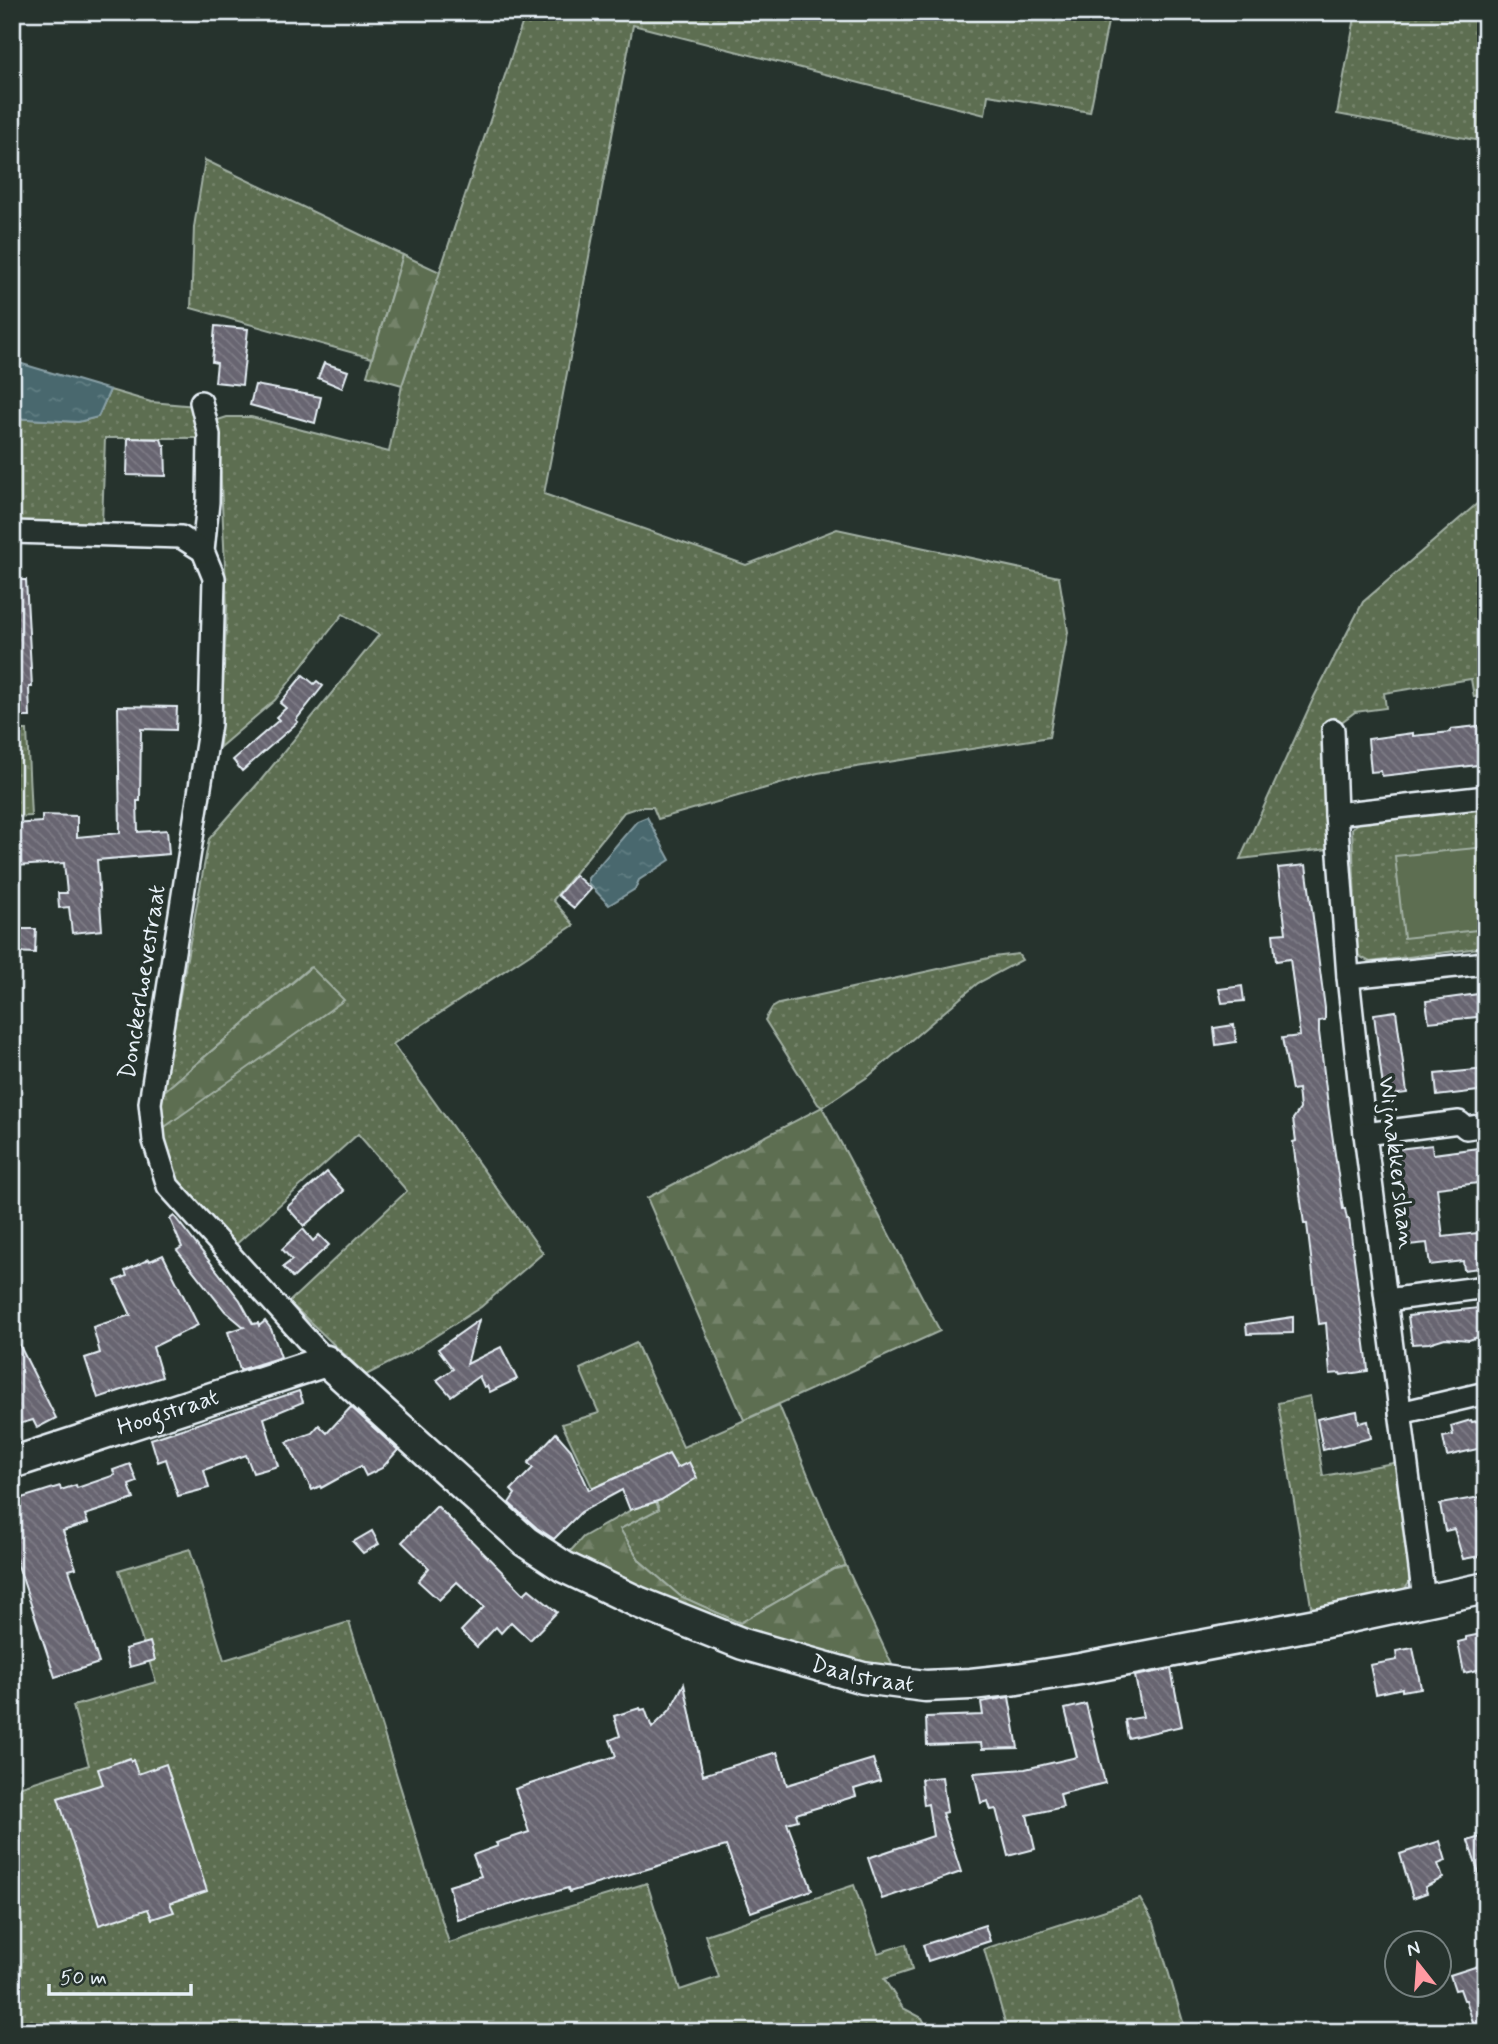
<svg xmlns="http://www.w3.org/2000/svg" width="1498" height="2044" font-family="Mynerve,sans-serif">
<defs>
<pattern id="grass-dots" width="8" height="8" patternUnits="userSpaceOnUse" patternTransform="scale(1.75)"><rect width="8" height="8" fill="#5d6e51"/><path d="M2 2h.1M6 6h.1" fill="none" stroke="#74836b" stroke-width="1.8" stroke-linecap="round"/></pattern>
<pattern id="forest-firs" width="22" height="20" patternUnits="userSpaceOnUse" patternTransform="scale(1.75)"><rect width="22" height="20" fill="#5d6e51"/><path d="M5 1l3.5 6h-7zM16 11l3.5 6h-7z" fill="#74836b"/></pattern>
<pattern id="water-ripples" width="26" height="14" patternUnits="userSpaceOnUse" patternTransform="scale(1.75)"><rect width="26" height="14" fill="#48686e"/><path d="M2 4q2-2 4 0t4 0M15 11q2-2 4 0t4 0" fill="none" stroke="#627e83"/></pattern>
<pattern id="building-back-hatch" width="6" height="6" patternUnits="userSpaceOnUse" patternTransform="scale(1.75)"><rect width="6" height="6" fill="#686571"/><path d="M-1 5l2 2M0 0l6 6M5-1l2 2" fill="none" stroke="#7e7c86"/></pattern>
</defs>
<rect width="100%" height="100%" fill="#26332d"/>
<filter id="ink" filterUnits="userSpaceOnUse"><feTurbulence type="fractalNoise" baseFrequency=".0143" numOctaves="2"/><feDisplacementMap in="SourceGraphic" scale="14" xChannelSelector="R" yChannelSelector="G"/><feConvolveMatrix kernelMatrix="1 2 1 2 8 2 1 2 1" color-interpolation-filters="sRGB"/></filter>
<g filter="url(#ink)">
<g fill="url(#grass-dots)" stroke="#a2b0a4" stroke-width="2">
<path d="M526 12H1110L1090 112 988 95 985 115 633 25 544 494 746 565 837 529 1059 577 1068 632 1049 737 818 773 658 819 653 807H639L624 812 553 900 574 925 393 1044 543 1253 481 1307 409 1353 366 1375 289 1302 407 1191 358 1134 233 1247 179 1185 167 1161 159 1131 183 1113 310 967 162 1093 209 839 261 780 379 635 343 614 275 700 220 747 227 607 218 420 227 417H251L389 452 402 385Z"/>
<path d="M1356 12H1486V142L1337 114Z"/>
<path d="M205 160 403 255 372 358 191 308 194 227Z"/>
<path d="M110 390 151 402 196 406 201 438H105L102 524 12 522V418L78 422 98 417Z"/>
<path d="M1486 496V695L1474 697 1471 679 1384 693 1386 708 1355 712 1328 732V849L1240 859 1314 697 1363 602Z"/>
<path d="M12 730H27L31 816 12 817Z"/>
<path d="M1486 805V947L1370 962 1357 955 1352 828 1365 819Z"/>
<path d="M1018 954 1022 960 978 983 869 1076 822 1107 818 1104 765 1020 772 1008 779 1004 993 957Z"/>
<path d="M636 1343 683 1447 779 1405 846 1566 834 1569 740 1623 680 1596 640 1561 619 1528 659 1509 641 1466 593 1489 562 1424 599 1413 580 1369Z"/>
<path d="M1310 1396 1323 1476 1399 1462 1410 1549 1409 1583 1399 1597 1312 1612 1278 1403Z"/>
<path d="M190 1549 224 1660 349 1622 449 1943 647 1883 680 1990 719 1977 705 1935 854 1885 878 1953 906 1944 912 1970 884 1979 903 2008 922 2018 929 2031 12 2032V1789L89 1765 73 1706 156 1682 119 1570Z"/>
<path d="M1140 1899 1154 1923 1186 2032H1008L984 1949Z"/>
</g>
<g fill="url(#forest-firs)" stroke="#a2b0a4" stroke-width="2">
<path d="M403 255 440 272 402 385 367 375Z"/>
<path d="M311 967 344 1000 159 1131 158 1111 162 1093Z"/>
<path d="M822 1107 940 1331 744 1420 647 1198Z"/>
<path d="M654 1497 659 1509 620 1529 640 1561 680 1596 740 1623 834 1569 846 1566 895 1671 780 1646 685 1613 567 1555 583 1537Z"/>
</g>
<path fill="#5d6e51" stroke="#a2b0a4" stroke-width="2" d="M1486 847V929L1404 938 1395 856Z"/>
<g fill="url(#water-ripples)" stroke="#889fa5" stroke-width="2">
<path d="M12 361 110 390 98 417 78 422 12 418Z"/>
<path d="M647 817 670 860 639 880 635 889 609 905 588 883V878L637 821Z"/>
</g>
<g fill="url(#building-back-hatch)" stroke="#e8f1f8" stroke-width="2">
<path d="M215 326 248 329 242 385 215 382 217 363 212 362Z"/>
<path d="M324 363 348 371 342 388 318 378Z"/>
<path d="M255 385 321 397 315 423 250 405Z"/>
<path d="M128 438 161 439 163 445H165L166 476 127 475Z"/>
<path d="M12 580H26L32 687H29L30 717H12Z"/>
<path d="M303 675 314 684 317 681 323 686 296 720 298 722 242 771 233 760 279 720 276 717 286 708 280 703Z"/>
<path d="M118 706 177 707 176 730 141 729 140 801H137L138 832 167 830 169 854 97 860 102 930 72 933 69 907 59 908 58 893H67L64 863 15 866 12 824 42 822V815L77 816V837L120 833Z"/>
<path d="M1486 725V764L1382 776 1381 771 1371 772 1368 739 1413 733V736L1451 732V729Z"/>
<path d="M1306 865 1325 1008V1020L1319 1021V1032L1329 1113 1343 1209H1345L1347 1219H1349L1367 1360 1368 1371 1341 1375 1340 1373 1330 1374 1326 1323 1319 1324 1307 1224H1304L1293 1142 1296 1141 1293 1119 1300 1109 1298 1089 1292 1090 1282 1038 1300 1036 1290 959 1276 961 1273 934 1286 933 1278 868Z"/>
<path d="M575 875 591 889 574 908 558 895Z"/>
<path d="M12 929H36L35 953 12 952Z"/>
<path d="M1242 986 1244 1001 1222 1003 1219 989Z"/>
<path d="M1486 993V1016L1429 1022 1426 1001Z"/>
<path d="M1396 1011 1407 1093 1384 1096 1374 1014Z"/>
<path d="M1234 1025 1236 1042 1216 1045 1214 1028Z"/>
<path d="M1486 1069V1090L1437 1096 1435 1074Z"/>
<path d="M1432 1145 1433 1154 1486 1147V1182L1437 1188 1443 1237 1486 1232V1250L1478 1251 1480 1268 1464 1270 1463 1261 1430 1265 1427 1243 1409 1245 1398 1149Z"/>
<path d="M327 1172 344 1191 304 1226 287 1207Z"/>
<path d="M174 1216 240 1300 253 1324 258 1323 259 1326 265 1321 271 1329 281 1357 240 1370 228 1332 244 1327 225 1311 177 1250 182 1247 170 1219Z"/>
<path d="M303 1229 313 1241 319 1235 329 1245 293 1278 283 1267 292 1260 282 1249Z"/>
<path d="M163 1255 198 1325 153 1347 162 1377 98 1398 85 1358 100 1353 93 1327 131 1315 115 1281 127 1276 125 1271 149 1259 150 1261Z"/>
<path d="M1478 1308 1481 1336 1469 1340 1445 1338 1429 1343 1412 1344 1408 1316Z"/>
<path d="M1293 1317V1333L1247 1334 1246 1324Z"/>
<path d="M479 1320 467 1364 501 1347 517 1379 490 1392 487 1386 484 1387 479 1376 451 1396 437 1380 453 1369 438 1349Z"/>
<path d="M12 1330 56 1418 37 1428 33 1420 12 1426Z"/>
<path d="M299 1391 303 1402 264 1418 278 1466 253 1473 246 1455 204 1470 209 1488 178 1496 166 1459 158 1462 151 1439Z"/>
<path d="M351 1407 398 1450 382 1468 366 1476 361 1466 321 1488 320 1486 312 1490 287 1442 312 1433 319 1425 327 1433Z"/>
<path d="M1357 1411 1359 1423 1368 1421 1371 1438 1323 1450 1317 1419Z"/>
<path d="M1486 1419V1447L1447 1456 1443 1437 1453 1435 1451 1426 1471 1420 1472 1422Z"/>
<path d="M556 1433 571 1450 589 1490 669 1454 677 1468 689 1462 697 1478 661 1500 630 1510 622 1490 581 1512 554 1539 537 1528 509 1503 515 1494 511 1490 533 1468 528 1463Z"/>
<path d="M130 1464 137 1482 129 1485 134 1499 85 1515 88 1523 63 1531 76 1568 69 1570 99 1663 55 1677 12 1547V1501L60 1486 61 1490 76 1485 77 1488 115 1475 113 1470Z"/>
<path d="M1486 1496V1555L1463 1559 1454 1529 1445 1531 1440 1504Z"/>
<path d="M437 1506 524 1594 529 1589 557 1612 530 1640 511 1622 501 1633 496 1627 477 1647 461 1631 484 1607 457 1582 439 1600 418 1581 429 1568 402 1542Z"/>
<path d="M372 1531 379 1544 363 1553 353 1542Z"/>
<path d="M1486 1633V1668L1464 1673 1458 1642 1466 1640V1637Z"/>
<path d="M150 1642 155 1660 130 1667 125 1649Z"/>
<path d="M1413 1648 1421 1688 1402 1691V1688L1376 1694 1370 1665 1397 1660 1396 1651Z"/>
<path d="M1171 1669 1182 1726 1128 1738 1125 1720 1143 1717 1135 1676Z"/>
<path d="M684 1684 703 1775 777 1752 787 1785 873 1759 880 1781 854 1789 856 1796 796 1814 798 1820 787 1823 812 1890 751 1912 726 1846 569 1892 568 1888 458 1920 449 1886 481 1876 473 1855 498 1846 496 1843 529 1832 515 1789 616 1756 610 1740 620 1736 614 1716 640 1708 641 1710 645 1709 652 1728 670 1710Z"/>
<path d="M1009 1697 1018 1748 982 1749 981 1743 927 1745 926 1717 983 1715 981 1702Z"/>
<path d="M1086 1704 1105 1783 1060 1794 1063 1807 1027 1815 1035 1849 1008 1856 996 1809 991 1810 988 1801 981 1803 974 1773 1025 1769 1077 1757 1065 1709Z"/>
<path d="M130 1758 131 1761 133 1760 138 1774 166 1764 207 1891 170 1903 174 1912 152 1919 148 1909 99 1925 58 1798 103 1784 98 1769Z"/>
<path d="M942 1777 947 1812 942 1813 961 1872 882 1899 868 1858 933 1836 928 1804 924 1805 921 1779Z"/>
<path d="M1486 1835V1885L1483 1886 1468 1841Z"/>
<path d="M1440 1841 1446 1861 1438 1864 1443 1878 1425 1887 1427 1893 1413 1898 1400 1854Z"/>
<path d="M985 1925 990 1941 928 1961 923 1945Z"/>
<path d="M1478 1966 1481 1979 1486 1978V2032H1476L1466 2000H1464L1460 1989 1455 1990 1450 1975Z"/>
</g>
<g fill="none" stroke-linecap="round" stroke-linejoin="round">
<g stroke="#e8f1f8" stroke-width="26">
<g id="street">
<path d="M201 402 209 435 208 502 203 551 214 578 210 724 150 1103 154 1141 168 1186 326 1361"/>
<path d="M12 532 181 537 203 551"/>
<path d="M1333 730 1336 814 1348 977 1365 1134 1424 1600"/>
<path d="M1336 814 1486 797"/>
<path d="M1348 977 1486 963"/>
<path d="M1365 1134 1459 1122 1466 1128 1486 1125"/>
<path d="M1387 1300 1486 1287"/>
<path d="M1400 1413 1486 1393"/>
</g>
</g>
<g stroke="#e8f1f8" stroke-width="35">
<g id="secondary">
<path id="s1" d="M12 1463 326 1361 526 1542 564 1567 640 1603 743 1644 863 1678 925 1686 971 1684 1017 1679 1080 1669 1321 1623 1486 1588"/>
</g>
</g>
<use href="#street" stroke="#26332d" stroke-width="21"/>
<use href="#secondary" stroke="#26332d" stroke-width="30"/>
</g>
</g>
<g text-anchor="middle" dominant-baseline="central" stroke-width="7" stroke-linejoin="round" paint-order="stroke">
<g font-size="24" fill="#e8f1f8" stroke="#26332d">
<text transform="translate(143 982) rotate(-81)">Donckerhoevestraat</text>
<text transform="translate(1396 1163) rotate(83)">Wijnakkerslaan</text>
<text stroke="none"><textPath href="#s1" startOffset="164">Hoogstraat</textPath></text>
<text stroke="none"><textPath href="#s1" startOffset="964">Daalstraat</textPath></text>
</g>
</g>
<rect width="1498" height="2044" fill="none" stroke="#26332d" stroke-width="42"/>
<rect x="21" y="21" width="1456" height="2002" fill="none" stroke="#e8f1f8" stroke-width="2.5" filter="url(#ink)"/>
<g transform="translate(1418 1964) rotate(343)"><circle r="33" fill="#26332d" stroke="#747f7e" stroke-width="2"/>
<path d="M0-5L12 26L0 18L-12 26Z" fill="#ff9aa2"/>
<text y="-10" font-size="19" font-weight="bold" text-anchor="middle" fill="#e8f1f8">N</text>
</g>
<path d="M49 1984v10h142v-10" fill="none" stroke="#e8f1f8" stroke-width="3.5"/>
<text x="60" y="1984" font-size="21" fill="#e8f1f8" stroke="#26332d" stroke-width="5" paint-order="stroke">50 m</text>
</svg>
